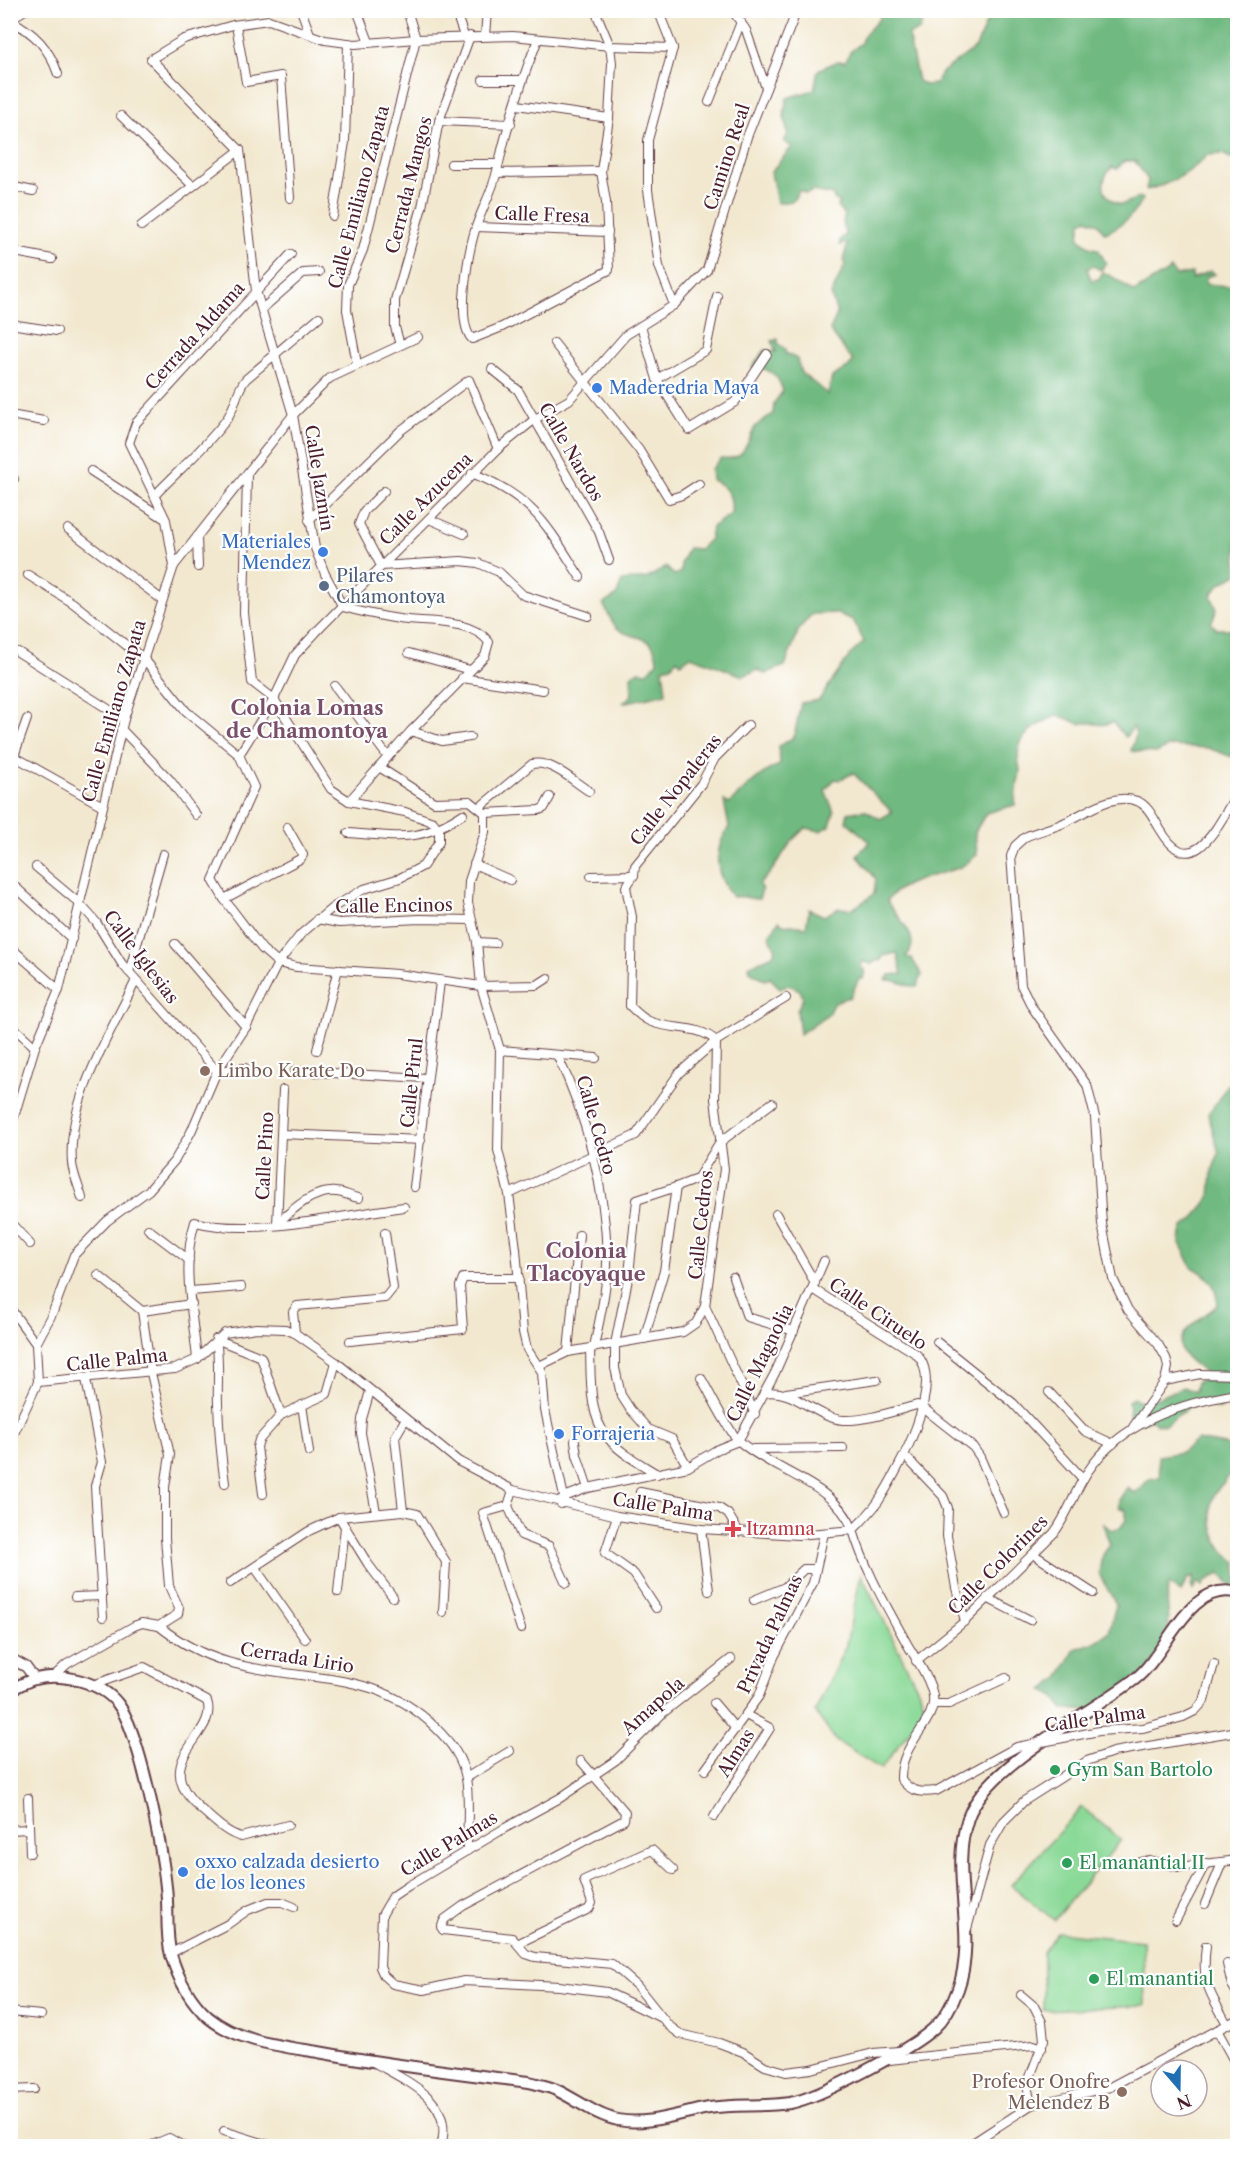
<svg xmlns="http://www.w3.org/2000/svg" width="1248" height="2157" font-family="'Libre Caslon Text',serif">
<rect width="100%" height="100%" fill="#fff"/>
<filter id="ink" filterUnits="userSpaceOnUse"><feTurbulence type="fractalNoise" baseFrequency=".0167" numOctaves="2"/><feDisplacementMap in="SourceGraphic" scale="12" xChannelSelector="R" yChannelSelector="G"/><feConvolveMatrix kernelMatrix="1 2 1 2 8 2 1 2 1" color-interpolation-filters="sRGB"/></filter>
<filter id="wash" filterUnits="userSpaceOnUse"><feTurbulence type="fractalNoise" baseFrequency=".008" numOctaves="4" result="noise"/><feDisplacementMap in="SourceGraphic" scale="24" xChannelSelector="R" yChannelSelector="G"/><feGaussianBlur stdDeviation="1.35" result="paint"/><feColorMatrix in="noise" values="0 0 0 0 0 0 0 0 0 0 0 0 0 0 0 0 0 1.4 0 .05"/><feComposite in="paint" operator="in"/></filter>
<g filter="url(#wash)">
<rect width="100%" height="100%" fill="#f2e8cf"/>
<g fill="#8ad997" stroke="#6a7c61" stroke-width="1.5">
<path d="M861 1574 927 1708 881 1769 836 1741 815 1712 846 1645Z"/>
<path d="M1082 1807 1121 1840 1054 1920 1011 1885Z"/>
<path d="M1057 1932 1143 1941 1145 2006 1043 2010V1952Z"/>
</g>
<g fill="#6fb980" stroke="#5c6c56" stroke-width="1.5">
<path d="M883 11H926L919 31 908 35 918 81 925 85 936 84 940 74 976 47 987 21 997 11H1237V162L1223 154 1207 155C1192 172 1169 185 1146 190L1148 180 1135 161H1124L1117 169 1112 167C1098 182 1102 198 1121 205L1140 197 1143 199C1134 215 1122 226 1105 233L1097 223 1087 219 1081 222 1079 238 1091 248 1098 249 1106 263 1101 270 1093 266 1087 269 1092 281 1100 278 1102 272C1114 276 1123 284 1134 292L1171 269 1176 276 1192 273V279L1210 271 1215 274 1206 277V284L1237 287V574L1220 584 1211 595 1217 610 1211 623 1217 629H1237L1238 755 1235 758 1208 748 1170 746 1156 753 1131 751 1136 735 1134 727 1125 737 1113 722C1098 729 1090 719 1080 724L1058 715C1039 724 1018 732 1018 757 1018 762 1020 767 1020 772 1018 785 1015 789 1015 805L986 813 975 832 977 855C971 859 965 866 958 868 938 875 898 882 887 901 896 918 924 937 906 957L912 959 922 975 917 987C906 987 902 980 886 980L889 975 902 974 897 953 883 956 881 961 878 960 871 964 862 961 861 967 865 971 863 979H859L850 997C840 1000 832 1001 829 1013L800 1034 797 1010 803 998 800 990 789 985 780 988 770 978 765 980 750 971 749 966 773 955 776 949 769 936 779 921 783 924 806 927 809 909 824 916 839 908 849 909 857 906 874 894 876 879 857 855 870 842 846 821 848 813 865 810 880 819 892 812 853 773 840 780 835 779 825 790 834 812 830 826 820 831 806 828C786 841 777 871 759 884L762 890 759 899C749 899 743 895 733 897 714 875 713 850 729 827L724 801 729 804C742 791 763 770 780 765L779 746 794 737 801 703 819 700 850 655 864 642 853 620 835 613 812 614 799 629 785 666 765 674 757 670 743 676 691 656 681 663 677 659 671 666 663 668 666 693 623 703 632 695 631 676 638 671 648 672 657 662C656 632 633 641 618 629 612 624 607 611 603 604L616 596 622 581 648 578 666 567 674 575 681 572V563L688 548 700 549 710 539 712 527 731 514C733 497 728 487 712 480L711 469 721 458C744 461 746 446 754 429 757 423 767 418 773 414L774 403 783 391C778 374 769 368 752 367L765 350 776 352 772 341 778 339V344L785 349V353L797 359 801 373 828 394 832 377 850 366 853 361 830 331 837 314 831 295 845 265 843 260 848 243 840 245V240L846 234 843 227 844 215 837 207 840 202 834 199 833 195 813 191 806 194 799 190 793 201 777 203 771 172 792 147 784 141 788 134 784 116 787 98 814 90 818 70 838 61 845 62 850 52 861 43C865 27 879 26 883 11Z"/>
<path d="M1237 1076V1390L1220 1409 1214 1408 1209 1400 1189 1407 1165 1425 1157 1424 1151 1419 1141 1423 1130 1418 1128 1401 1134 1398 1145 1403 1183 1387 1195 1392 1197 1381 1209 1378C1204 1370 1189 1362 1183 1353 1170 1332 1209 1315 1218 1304 1216 1285 1209 1275 1192 1267L1180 1243 1181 1234 1183 1227 1193 1220 1210 1197 1212 1171 1219 1153 1208 1114C1219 1101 1224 1085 1237 1076Z"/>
<path d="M1197 1440 1230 1446 1233 1440H1237V1466C1231 1475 1222 1483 1216 1492 1204 1509 1214 1540 1226 1554 1229 1558 1234 1559 1237 1562V1590L1220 1574 1205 1581 1203 1586 1198 1582 1193 1590 1191 1585 1194 1577 1187 1579 1181 1592 1169 1584C1164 1600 1171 1616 1168 1632 1165 1647 1151 1661 1147 1677L1093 1711 1064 1709 1054 1697 1043 1690 1059 1678 1075 1649 1095 1642 1109 1633 1116 1604 1099 1574 1102 1556 1110 1545 1103 1524 1112 1530 1121 1527 1126 1520V1510L1119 1507V1500L1127 1488 1135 1493 1150 1479 1160 1477 1158 1456 1182 1452Z"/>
</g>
</g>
<g filter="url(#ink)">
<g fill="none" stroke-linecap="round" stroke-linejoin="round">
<g stroke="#633d44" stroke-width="10">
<g id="minor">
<path d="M301 10 310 34"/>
<path d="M357 10 369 42"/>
<path d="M407 10 416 39"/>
<path d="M455 10 464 36"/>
<path d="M658 10 673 48 648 140V190L659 266 674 305"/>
<path d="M732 10 746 30 766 88"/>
<path d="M10 19 25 10"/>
<path d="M10 20C35 33 49 48 58 74"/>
<path d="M236 25 246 82 281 76 290 198"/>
<path d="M485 36 487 10"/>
<path d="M538 39C521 81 507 127 497 171 493 190 482 208 476 227 469 249 455 322 472 339L502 327 609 270 606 202 601 171 609 118 612 63 610 46 595 10"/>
<path d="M483 80H522"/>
<path d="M709 102 741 22"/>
<path d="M517 105 609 118"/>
<path d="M121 116 193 186"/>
<path d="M439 121 511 124"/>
<path d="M451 164H498"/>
<path d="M497 173 601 171"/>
<path d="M10 186 33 191"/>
<path d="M333 216 345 142 348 43"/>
<path d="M141 226 240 150"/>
<path d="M476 227 608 232"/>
<path d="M10 251 52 259"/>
<path d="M262 309 303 273 319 272"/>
<path d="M10 324 57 331"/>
<path d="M641 326 657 379 689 430 735 402 767 354"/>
<path d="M554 343 639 450 669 499 682 495 699 484"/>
<path d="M400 345 395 327V300L422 207 439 121 470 36"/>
<path d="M357 364 347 310 348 285 363 250 416 39"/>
<path d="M492 369 518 390 599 532 609 560"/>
<path d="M657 379 706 350 717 296"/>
<path d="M10 415 44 421"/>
<path d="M91 471 165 519"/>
<path d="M472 473C534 498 546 524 580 577"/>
<path d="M10 476 14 479"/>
<path d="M384 491 364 511 359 524 381 566 461 561 478 563 499 572 523 595 588 616"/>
<path d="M155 495C178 471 206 447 226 420 236 407 236 390 246 379L319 317"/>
<path d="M429 519 464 534"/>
<path d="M309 520 400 431 469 380 498 449"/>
<path d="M68 529 161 599"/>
<path d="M197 537 198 567"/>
<path d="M174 566 166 520 129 443 136 423 291 254"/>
<path d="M28 575 73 603 145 660 186 711 239 755 254 787 213 880 224 899 262 949 278 963 297 967 397 974 481 986 537 985 548 978"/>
<path d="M18 652 124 719"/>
<path d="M409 653 470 670"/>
<path d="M462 678 543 690"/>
<path d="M335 686 388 757"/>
<path d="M748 725 715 758 701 784 635 866 634 875 626 887 632 917 630 1006C636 1012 642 1018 649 1021 671 1031 698 1024 716 1041L715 1099 724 1169 705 1306 755 1414"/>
<path d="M121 729 170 780 196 815"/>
<path d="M411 731 442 741 470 737"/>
<path d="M10 754 101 805"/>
<path d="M239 755 274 699 295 655 321 627 498 449 535 419 569 400 626 335 674 305 707 270 747 137 797 10"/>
<path d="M14 756 27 719"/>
<path d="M379 767 434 802 470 801 485 813V832L469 881 468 903 477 942 481 986 500 1050 498 1150 509 1194 516 1249 523 1332 527 1349 542 1372 545 1410 564 1497 561 1504"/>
<path d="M349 801 411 731 485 656 489 642C470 618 426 623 399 619 380 616 361 612 343 607L325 574 315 548 293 415 256 291 240 150 151 59 184 39 233 25 269 20 325 40 355 44 416 39 513 36 610 46 673 48"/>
<path d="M480 807 532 764C552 760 574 782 589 791"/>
<path d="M485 813 539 810 544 808 550 797"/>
<path d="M348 833C400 836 417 844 463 814"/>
<path d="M474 864 510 880"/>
<path d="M36 867 79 903 96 922 122 964 217 1071"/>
<path d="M591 876 634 875"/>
<path d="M10 882 72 939"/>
<path d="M224 899 300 859 303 855 287 827"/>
<path d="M317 919 339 923 420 919 471 920"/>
<path d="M477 942 495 943"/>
<path d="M175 944 246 1027"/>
<path d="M10 947 59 990"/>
<path d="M129 972 163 854"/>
<path d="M10 1024 35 1047"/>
<path d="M317 1050 338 969"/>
<path d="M500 1050 596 1058"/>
<path d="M557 1055C587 1116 605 1188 607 1256 608 1286 600 1317 594 1347"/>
<path d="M217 1071 245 1068"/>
<path d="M295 1071 426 1078"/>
<path d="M10 1130 35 1047 59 990 124 719 174 566 293 415 330 378 418 337"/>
<path d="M282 1134 421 1140"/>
<path d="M414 1187 440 982"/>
<path d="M676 1187 637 1200 629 1274 615 1344V1368L621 1395 630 1409 648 1429 672 1439 688 1467"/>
<path d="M509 1194 636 1135 679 1073 716 1041 786 998"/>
<path d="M82 1198C79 1187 73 1174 72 1163 67 1099 110 1035 136 980"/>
<path d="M776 1214 815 1283"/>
<path d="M10 1222 30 1244"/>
<path d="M278 1223C293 1209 313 1190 336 1192 344 1192 350 1197 359 1198"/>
<path d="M277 1224 283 1090"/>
<path d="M148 1229 189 1260"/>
<path d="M733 1277 747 1317 794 1331"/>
<path d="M191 1291 241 1287"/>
<path d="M10 1308 36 1344"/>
<path d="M142 1311 192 1304"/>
<path d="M295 1333 293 1312 297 1306 385 1298 393 1288 385 1233"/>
<path d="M216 1339 261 1357 281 1415 259 1440 257 1447 263 1494"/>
<path d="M216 1339C220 1362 217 1382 218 1404 219 1431 221 1457 225 1483"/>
<path d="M644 1339 664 1271 676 1187 697 1179 719 1143 772 1103"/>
<path d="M350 1341 463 1329 460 1286 463 1278H519"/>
<path d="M937 1342 1013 1403 1083 1479"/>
<path d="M590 1348C591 1376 588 1415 608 1438 621 1454 640 1463 657 1474"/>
<path d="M568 1352 579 1235"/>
<path d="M197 1359C193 1315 181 1265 195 1222 253 1237 343 1215 404 1207"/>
<path d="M539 1366 568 1352 683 1332 696 1323 705 1306"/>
<path d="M701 1378C710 1393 728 1431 739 1441 774 1472 836 1484 853 1530 862 1521 871 1512 878 1502 897 1473 948 1381 915 1353L813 1289"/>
<path d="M86 1379 102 1462 95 1486 103 1617"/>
<path d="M1165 1381 1200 1374 1238 1375"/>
<path d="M38 1382 175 1369 197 1359 225 1333 256 1328 285 1329 295 1333 336 1362 458 1461 513 1490 617 1516 701 1529 798 1535 853 1530C864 1568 887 1607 906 1642 915 1658 930 1678 933 1696 937 1723 900 1742 901 1779 910 1792 921 1793 936 1791L1017 1747 1099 1731 1143 1728 1183 1717 1195 1711 1204 1701 1214 1664"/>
<path d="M370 1391 362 1419 361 1433 376 1512"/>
<path d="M1049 1392 1085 1431 1113 1444"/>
<path d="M764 1393C794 1387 815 1418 843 1420 867 1421 894 1411 917 1405L922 1407 973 1447 980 1457 1004 1513"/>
<path d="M786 1393 877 1380"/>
<path d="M302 1405 309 1452"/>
<path d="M281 1415 327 1394 336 1362"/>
<path d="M1133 1427 1165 1381 1168 1367 1166 1358 1158 1344 1128 1310 1113 1279 1102 1224 1095 1117 1087 1085 1032 1007 1021 985 1011 856 1015 846 1025 837C1036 832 1048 829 1059 825 1082 816 1111 791 1137 801 1148 805 1154 819 1160 829 1193 886 1219 822 1238 792"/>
<path d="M575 1441 577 1455 588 1488"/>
<path d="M10 1442 38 1382 36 1344 53 1312 74 1255 107 1221 149 1190 175 1160 191 1132 217 1071 246 1027 278 963 301 934 332 908 364 889 400 878 423 866 439 842V830L433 822 405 812 349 801 331 789 274 699 252 682 244 613 247 474"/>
<path d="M753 1449 843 1448"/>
<path d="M905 1456 943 1496 948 1508 947 1536 956 1588 965 1621"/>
<path d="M513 1490 508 1506 521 1535 549 1546 566 1583"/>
<path d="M640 1492 719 1508 728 1514 739 1532"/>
<path d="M564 1497 588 1488 688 1467 718 1449 738 1441 775 1373 824 1261"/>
<path d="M508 1506 483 1513 521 1629"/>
<path d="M403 1511 417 1514 446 1562 443 1612"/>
<path d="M617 1516 605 1553 634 1574 656 1608"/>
<path d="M339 1517 368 1564 393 1597"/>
<path d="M701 1529 709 1591"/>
<path d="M1033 1554 1093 1593"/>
<path d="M256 1569 305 1639"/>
<path d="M230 1583 309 1531 339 1517 403 1511 395 1437 405 1420"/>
<path d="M338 1592 345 1527"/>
<path d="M75 1597 102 1596"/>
<path d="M987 1598 1030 1620"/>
<path d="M754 1600 785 1587 804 1569H812L815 1574"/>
<path d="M159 1626C179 1642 203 1655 228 1662 303 1684 374 1666 436 1728 451 1743 462 1757 466 1778 470 1802 467 1827 467 1851"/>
<path d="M916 1661 965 1621 1054 1533C1066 1517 1072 1499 1082 1481 1113 1425 1178 1403 1238 1394"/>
<path d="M53 1677 67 1664 134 1626 142 1623 159 1626 178 1614 179 1608 169 1586 165 1538V1487L170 1455 151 1373 142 1311 98 1275"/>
<path d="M90 1686 144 1667 207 1701C220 1737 143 1760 203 1811 215 1821 226 1833 241 1837L288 1825"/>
<path d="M714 1703 736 1729"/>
<path d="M933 1704H949L1006 1678"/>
<path d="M581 1761 625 1812 624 1820 463 1906 445 1919 441 1927 443 1930 512 1938 526 1954 535 1957 612 1964 637 1986 668 2025 680 2034 719 2043 743 2052 765 2066 786 2072 811 2069 873 2053 899 2051"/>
<path d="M705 1770 759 1696 774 1657 813 1583 824 1533"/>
<path d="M466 1778 510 1751"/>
<path d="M28 1798 30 1853"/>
<path d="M714 1817 770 1728 746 1715"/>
<path d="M10 1830 28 1829"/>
<path d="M1134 1864 1149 1860 1178 1867 1238 1860"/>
<path d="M1205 1904 1222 1863"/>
<path d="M1176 1920 1206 1863"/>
<path d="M967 1929 990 1845 1004 1821 1024 1801 1087 1761 1113 1752 1238 1731"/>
<path d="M519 1943 589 1909 592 1903 584 1880 652 1850 673 1870"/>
<path d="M1206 1946C1201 1984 1210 1992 1227 2024"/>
<path d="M171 1953 228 1924 248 1910 268 1902H282L294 1907"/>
<path d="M1227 1964 1232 1985 1238 1995"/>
<path d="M1021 1995 1034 2006 1042 2022 1044 2040 1027 2085 1031 2105"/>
<path d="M10 2012 41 2015"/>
<path d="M659 2017 607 1992 559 1986 464 1981 424 1990 393 1984 384 1976 380 1967 382 1915 393 1896 408 1886 505 1828 560 1798 616 1760 664 1712 731 1659"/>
<path d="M1217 2030 1238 2068"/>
<path d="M889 2060 1034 2045 1042 2048"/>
<path d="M375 2063C408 2082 455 2101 441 2146"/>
<path d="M10 2090 34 2089"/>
<path d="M224 2131 272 2146"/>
<path d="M150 2146 169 2138 183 2146"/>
<path d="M968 2146 1031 2105 1110 2087 1238 2019"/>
<path d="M1236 2146 1238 2145"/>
</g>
</g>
<g stroke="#633d44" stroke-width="12">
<path id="tertiary" d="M10 1658 26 1667 35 1679"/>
</g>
<g stroke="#633d44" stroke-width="14">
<path id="secondary" d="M10 1690C18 1686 27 1681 35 1679 62 1672 101 1682 118 1704 140 1732 162 1849 166 1887 169 1910 165 1933 171 1955 178 1978 190 2001 208 2017 238 2042 281 2046 318 2052 388 2065 459 2073 529 2082 537 2084 546 2086 554 2089 575 2098 594 2115 618 2120 647 2126 680 2113 709 2108 735 2104 763 2107 790 2103 819 2098 913 2048 934 2028 945 2018 953 2003 958 1989 978 1934 949 1873 968 1818 986 1765 1091 1713 1135 1679 1167 1655 1188 1579 1238 1593"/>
</g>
<use href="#minor" stroke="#fff" stroke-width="8"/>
<use href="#tertiary" stroke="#fff" stroke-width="9"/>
<use href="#secondary" stroke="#fff" stroke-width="10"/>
</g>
</g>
<g fill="#3f7fe0" stroke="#fff" stroke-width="2">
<circle cx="597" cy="388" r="6"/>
<circle cx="323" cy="552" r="6"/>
<circle cx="559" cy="1434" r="6"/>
<circle cx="183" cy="1872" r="6"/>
</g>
<circle fill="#5c6f8a" stroke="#fff" stroke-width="2" cx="324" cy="586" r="6"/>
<g fill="#8d6e63" stroke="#fff" stroke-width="2">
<circle cx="205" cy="1071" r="6"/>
<circle cx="1122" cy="2092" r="6"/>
</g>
<path fill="#e0444e" stroke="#fff" stroke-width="2" d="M730 1520h6v6h6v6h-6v6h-6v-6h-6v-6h6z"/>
<g fill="#2e9e5b" stroke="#fff" stroke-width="2">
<circle cx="1055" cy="1770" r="6"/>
<circle cx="1067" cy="1863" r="6"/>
<circle cx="1094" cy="1979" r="6"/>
</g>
<g text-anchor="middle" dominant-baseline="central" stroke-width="4.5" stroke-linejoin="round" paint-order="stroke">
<g font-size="18" fill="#4a1f2b" stroke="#fff">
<text transform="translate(727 157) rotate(-72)">Camino Real</text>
<text transform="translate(409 185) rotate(-76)">Cerrada Mangos</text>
<text transform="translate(359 197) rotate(-75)">Calle Emiliano Zapata</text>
<text transform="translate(542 215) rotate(2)">Calle Fresa</text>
<text transform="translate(195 336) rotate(-48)">Cerrada Aldama</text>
<text transform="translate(571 452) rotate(60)">Calle Nardos</text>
<text transform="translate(319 478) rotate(81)">Calle Jazmín</text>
<text transform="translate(426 499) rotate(-45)">Calle Azucena</text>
<text transform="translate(114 711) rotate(-74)">Calle Emiliano Zapata</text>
<text transform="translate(676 790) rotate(-52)">Calle Nopaleras</text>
<text transform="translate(394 906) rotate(-1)">Calle Encinos</text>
<text transform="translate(141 957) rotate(53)">Calle Iglesias</text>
<text transform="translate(412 1083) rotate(-84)">Calle Pirul</text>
<text transform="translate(596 1125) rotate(74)">Calle Cedro</text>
<text transform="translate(265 1156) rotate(-87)">Calle Pino</text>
<text transform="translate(701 1225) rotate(-84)">Calle Cedros</text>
<text transform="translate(878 1314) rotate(34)">Calle Ciruelo</text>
<text transform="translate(117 1360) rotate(-6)">Calle Palma</text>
<text transform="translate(760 1363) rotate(-64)">Calle Magnolia</text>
<text transform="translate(663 1507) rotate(9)">Calle Palma</text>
<text transform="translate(998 1565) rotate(-45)">Calle Colorines</text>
<text transform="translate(770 1634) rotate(-65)">Privada Palmas</text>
<text transform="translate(297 1658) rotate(9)">Cerrada Lirio</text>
<text transform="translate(653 1706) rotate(-42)">Amapola</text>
<text transform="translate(1095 1719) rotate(-8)">Calle Palma</text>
<text transform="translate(736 1753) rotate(-58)">Almas</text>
<text transform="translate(449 1844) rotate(-31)">Calle Palmas</text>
</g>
<g font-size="18" fill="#366cbe" stroke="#fff" text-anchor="start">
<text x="609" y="388">Maderedria Maya</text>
<text x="311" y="542" text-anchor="end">Materiales<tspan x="311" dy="21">Mendez</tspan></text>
<text x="571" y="1434">Forrajeria</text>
<text x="195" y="1862">oxxo calzada desierto<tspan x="195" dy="21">de los leones</tspan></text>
</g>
<g font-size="18" fill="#4e5e75" stroke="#fff" text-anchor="start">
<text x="336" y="576">Pilares<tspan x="336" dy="21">Chamontoya</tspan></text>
</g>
<g font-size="18" fill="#785e54" stroke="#fff" text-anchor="start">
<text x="217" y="1071">Limbo Karate Do</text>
<text x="1110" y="2082" text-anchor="end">Profesor Onofre<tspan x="1110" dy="21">Melendez B</tspan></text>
</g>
<g font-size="18" fill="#be3a42" stroke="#fff" text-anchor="start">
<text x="746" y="1529">Itzamna</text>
</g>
<g font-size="18" fill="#27864d" stroke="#fff" text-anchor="start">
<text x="1067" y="1770">Gym San Bartolo</text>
<text x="1079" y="1863">El manantial II</text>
<text x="1106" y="1979">El manantial</text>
</g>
<g font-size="20" font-weight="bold" fill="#794f69" stroke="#fff">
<text x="307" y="708">Colonia Lomas<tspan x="307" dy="23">de Chamontoya</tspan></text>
<text x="586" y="1251">Colonia<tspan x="586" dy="23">Tlacoyaque</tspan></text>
</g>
</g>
<rect width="1248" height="2157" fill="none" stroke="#fff" stroke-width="36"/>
<g transform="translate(1179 2088) rotate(160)"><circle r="28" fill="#ffffff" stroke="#b7a5aa" stroke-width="1.5"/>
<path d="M0-4.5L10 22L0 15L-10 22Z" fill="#1f6fb2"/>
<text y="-9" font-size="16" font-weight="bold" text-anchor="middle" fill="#4a1f2b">N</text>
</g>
</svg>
